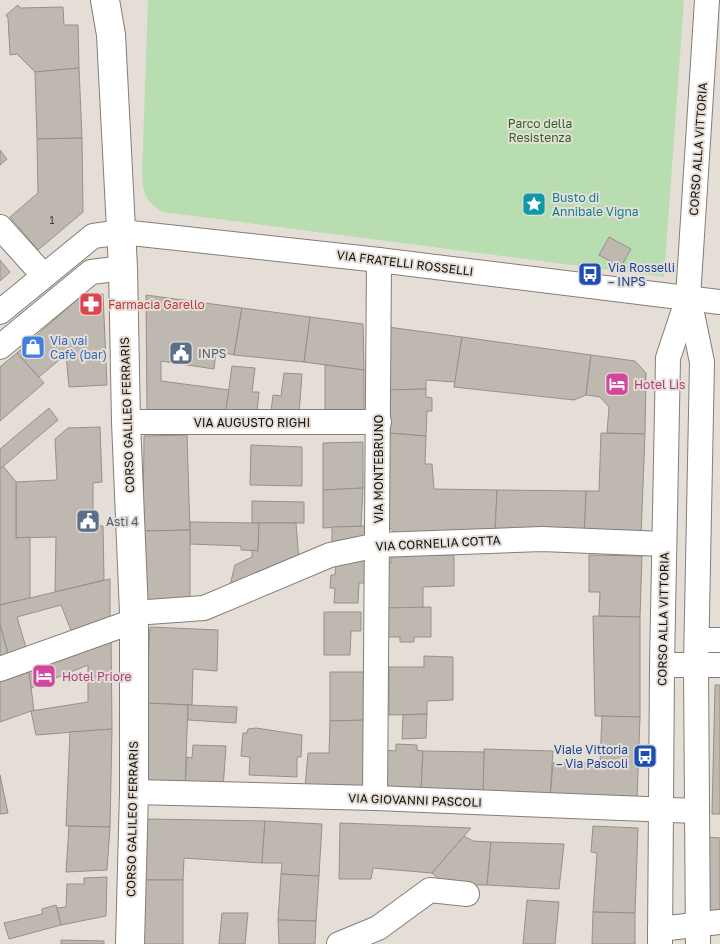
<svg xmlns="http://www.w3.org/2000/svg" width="720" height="944" font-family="'Golos Text',sans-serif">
<rect width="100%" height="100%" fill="#e5ded6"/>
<path fill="#b7ddb1" d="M148 0H684L664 277 163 212C144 201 144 194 142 174Z"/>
<g fill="#bfb8b0" stroke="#979089">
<path d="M18 5 20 8 63 7 64 25H78L79 68 35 72 17 54 10 55 8 18 6 15Z"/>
<path d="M79 68 82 138 37 139 35 72Z"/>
<path d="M82 138 83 212 38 250 10 217 38 193 37 139Z"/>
<path d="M0 150 7 159 0 165Z"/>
<path d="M609 237 631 249 621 267 599 255Z"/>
<path d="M0 260 10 272 0 281Z"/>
<path d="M103 294 107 385 69 387 66 354 39 377 17 353 82 295Z"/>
<path d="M146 295 242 308 234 355 216 351 214 369 161 361V381L229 390 226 410H147Z"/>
<path d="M242 308 310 317 304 362 234 355Z"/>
<path d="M310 317 363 324 364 370 304 362Z"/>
<path d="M388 327 462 337 455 382 426 380V389L387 390Z"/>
<path d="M462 337 591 355 586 395 574 400 454 387Z"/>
<path d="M17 353 44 383 0 421V367Z"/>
<path d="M591 355 635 361 646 373 645 434 607 433 609 407 600 397 586 395Z"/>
<path d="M325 365 364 370V415H325Z"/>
<path d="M232 366 255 368 252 392H259L257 412 226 410Z"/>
<path d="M284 373 302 374 299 414 271 412 273 395 281 396Z"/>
<path d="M426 389V397L432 398V411H427L426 436 388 433 387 390Z"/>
<path d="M49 408 58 420 0 469V449Z"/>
<path d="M100 427 102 482 93 483V526H103L104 580 55 592 56 537 16 538V482L57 480 55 439 68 428Z"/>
<path d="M388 433 426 436 425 464H432L434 489 497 490 495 533 396 534 388 526Z"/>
<path d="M601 433 645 434 641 537 584 536 586 491H599Z"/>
<path d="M187 435 190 530 143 531 144 436Z"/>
<path d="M363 442V488L323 490V443Z"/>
<path d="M251 445 302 447V486L250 485Z"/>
<path d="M3 466 16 482V538L30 537V598L0 605V469Z"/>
<path d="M363 488 361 526 323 528V490Z"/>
<path d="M497 490 586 491 584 536 495 533Z"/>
<path d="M252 501 304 502V523H252Z"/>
<path d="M190 522 259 523 258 551 241 550V546L190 544Z"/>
<path d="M259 523H296L299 561 230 585 235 565 252 557V550L258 551Z"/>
<path d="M371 526 372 540 332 552V527Z"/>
<path d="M190 530V604H145L143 531Z"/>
<path d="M391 555H454V586L423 587V608H384L383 563H391Z"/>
<path d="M589 555 642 556 640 617 599 616 600 592H589Z"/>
<path d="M346 560H365V583H359L358 603H334L335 588H330L331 575H335L336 563Z"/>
<path d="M110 579V622L73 635 61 605 17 617 27 651 9 657 0 625V605Z"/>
<path d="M431 607V637H414V642H400V637H386L384 608Z"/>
<path d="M324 612H361V631H351L350 655H324Z"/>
<path d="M593 616 640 617V717L595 716Z"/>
<path d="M0 625 9 657 0 660Z"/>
<path d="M150 627 218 630 217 671 193 669 192 705 146 703Z"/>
<path d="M111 637 112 729 36 735 31 711 88 702V665L31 688 28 665Z"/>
<path d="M424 656 453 657V700L427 701V714L389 715V667H424Z"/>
<path d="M28 665 34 710 0 722V676Z"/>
<path d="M330 672H369L367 720 330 721Z"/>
<path d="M715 685H720V814H712Z"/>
<path d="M146 703 188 705 185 788 144 785Z"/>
<path d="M188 705 237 707 236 723 188 720Z"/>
<path d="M427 714 426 738 402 739 403 715Z"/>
<path d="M602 716 640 717 637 800 550 798 553 763H600Z"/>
<path d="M367 720 364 790 305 788 308 753H329L330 721Z"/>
<path d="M256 728 302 735 301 757H297V777L249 775 250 757 241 756 243 733H247L248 729Z"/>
<path d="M112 729 110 827 66 826 70 732Z"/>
<path d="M396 744 417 745V750L423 751 421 788 386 787 385 750 396 751Z"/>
<path d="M193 745 226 746 223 789 185 788 187 757 192 758Z"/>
<path d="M484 749 553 751 550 798 483 795Z"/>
<path d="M423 751 484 752 483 795 421 794Z"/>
<path d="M0 775 8 813 0 814Z"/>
<path d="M149 819 265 821 262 863 184 858 183 880H143L142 826Z"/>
<path d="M265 821 322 824 319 876 281 874 282 863H262Z"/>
<path d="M340 823 471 828 432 873 373 868 371 879H339Z"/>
<path d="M69 826 110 827 107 870 66 872Z"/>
<path d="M593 826 638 828 635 913 593 912 597 853 591 852Z"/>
<path d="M464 836 473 841 491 842 487 885H446L432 873Z"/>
<path d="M708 837 720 838V915L715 916 706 909Z"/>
<path d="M491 842 564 844 559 889 487 885Z"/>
<path d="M281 874 319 876 316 921 278 920Z"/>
<path d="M107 877 106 916 61 925 57 908 66 907 67 884H84V878Z"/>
<rect x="143" y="880" width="40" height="64"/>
<path d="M527 900 559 902 555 944H523Z"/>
<path d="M56 905 61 925 9 939 4 923 42 914V909Z"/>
<path d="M593 912 635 913V944H592Z"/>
<path d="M222 913H248L245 944H219Z"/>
<path d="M278 920 316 921 315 944H279Z"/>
<path d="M61 940 104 941V944H61Z"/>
</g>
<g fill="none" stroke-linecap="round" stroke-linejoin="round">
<g stroke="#847e77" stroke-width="26">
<g id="minor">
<path d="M0 227 44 276"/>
<path d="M689 299 702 362 696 665 698 944"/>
<path d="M0 312 93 236 122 232 379 260 720 302"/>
<path d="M0 347 91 272 123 268"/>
<path d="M126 422H379"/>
<path d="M134 613 204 608 330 555 378 545 542 539 664 544"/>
<path d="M697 640H720"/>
<path d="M662 665H720"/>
<path d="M0 669 134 621"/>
<path d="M134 792 375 798 696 811"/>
<path d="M375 798 379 260"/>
<path d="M660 929 720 922"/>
<path d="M339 944 378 928 430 890 467 894"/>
<path d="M660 944 662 665 668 358 688 298 707 0"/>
</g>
</g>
<g stroke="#847e77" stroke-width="30">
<path id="major" d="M105 0 111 35 123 268 126 422 134 613V792L130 944"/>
</g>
<use href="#minor" stroke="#fff" stroke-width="24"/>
<use href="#major" stroke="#fff" stroke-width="28"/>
</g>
<defs>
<g id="sight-square" transform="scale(1.25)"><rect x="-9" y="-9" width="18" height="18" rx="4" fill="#0f9aa8" stroke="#e5ded6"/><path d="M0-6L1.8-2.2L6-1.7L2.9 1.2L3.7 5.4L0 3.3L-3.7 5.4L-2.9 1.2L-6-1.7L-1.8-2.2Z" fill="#fff"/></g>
<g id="bus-square" transform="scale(1.25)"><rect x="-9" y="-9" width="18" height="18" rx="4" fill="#1a4fb4" stroke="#e5ded6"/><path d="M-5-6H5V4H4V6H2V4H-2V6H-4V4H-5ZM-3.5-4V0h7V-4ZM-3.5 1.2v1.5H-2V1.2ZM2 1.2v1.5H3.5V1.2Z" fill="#fff"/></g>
<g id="pharmacy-square" transform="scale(1.25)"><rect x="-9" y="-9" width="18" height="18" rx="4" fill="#e0444e" stroke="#e5ded6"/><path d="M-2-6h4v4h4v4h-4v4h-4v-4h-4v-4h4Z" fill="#fff"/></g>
<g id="shop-square" transform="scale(1.25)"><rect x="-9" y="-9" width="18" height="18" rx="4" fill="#3f7fe0" stroke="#e5ded6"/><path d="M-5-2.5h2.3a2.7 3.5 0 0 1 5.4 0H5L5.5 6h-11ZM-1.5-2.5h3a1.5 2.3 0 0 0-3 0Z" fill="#fff"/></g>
<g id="civic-square" transform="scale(1.25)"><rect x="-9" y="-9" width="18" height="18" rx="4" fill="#5c6f8a" stroke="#e5ded6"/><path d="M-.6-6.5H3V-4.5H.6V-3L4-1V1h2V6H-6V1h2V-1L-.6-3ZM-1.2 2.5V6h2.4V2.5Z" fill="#fff"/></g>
<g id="hotel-square" transform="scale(1.25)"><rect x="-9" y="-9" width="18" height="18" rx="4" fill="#d1479c" stroke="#e5ded6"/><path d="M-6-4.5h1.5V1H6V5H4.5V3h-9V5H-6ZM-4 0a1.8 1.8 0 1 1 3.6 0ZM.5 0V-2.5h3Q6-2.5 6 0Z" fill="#fff"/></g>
</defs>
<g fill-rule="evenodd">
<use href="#sight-square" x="534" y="204"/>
<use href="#bus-square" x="590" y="274"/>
<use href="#pharmacy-square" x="91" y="304"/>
<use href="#shop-square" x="33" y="347"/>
<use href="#civic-square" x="181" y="353"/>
<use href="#hotel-square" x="617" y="384"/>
<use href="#civic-square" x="88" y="521"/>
<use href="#hotel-square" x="44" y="676"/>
<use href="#bus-square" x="645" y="756"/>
</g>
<g text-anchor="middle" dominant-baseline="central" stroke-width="4" stroke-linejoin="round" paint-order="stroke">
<g font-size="10" fill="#403c39">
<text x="52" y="220">1</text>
</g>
<g font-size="12" fill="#2d6424" stroke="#e5ded6">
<text x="540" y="123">Parco della<tspan x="540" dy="14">Resistenza</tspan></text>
</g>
<g font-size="12" fill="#161311" stroke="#e5ded6">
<text transform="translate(698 149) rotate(-86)">CORSO ALLA VITTORIA</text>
<text transform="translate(405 263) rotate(7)">VIA FRATELLI ROSSELLI</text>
<text transform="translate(127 415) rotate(-92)">CORSO GALILEO FERRARIS</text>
<text x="252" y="422">VIA AUGUSTO RIGHI</text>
<text transform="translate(378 469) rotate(-90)">VIA MONTEBRUNO</text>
<text transform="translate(438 543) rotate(-3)">VIA CORNELIA COTTA</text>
<text transform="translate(663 619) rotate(-89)">CORSO ALLA VITTORIA</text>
<text transform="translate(415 800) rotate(2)">VIA GIOVANNI PASCOLI</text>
<text transform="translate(132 819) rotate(-89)">CORSO GALILEO FERRARIS</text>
</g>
<g font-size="12" fill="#0d838f" stroke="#e5ded6" text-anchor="start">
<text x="552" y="197">Busto di<tspan x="552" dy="14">Annibale Vigna</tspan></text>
</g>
<g font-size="12" fill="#164399" stroke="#e5ded6" text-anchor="start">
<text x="608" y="267">Via Rosselli<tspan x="608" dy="14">– INPS</tspan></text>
<text x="628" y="749" text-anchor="end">Viale Vittoria<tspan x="628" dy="14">– Via Pascoli</tspan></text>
</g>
<g font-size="12" fill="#be3a42" stroke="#e5ded6" text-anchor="start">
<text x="108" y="304">Farmacia Garello</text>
</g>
<g font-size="12" fill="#366cbe" stroke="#e5ded6" text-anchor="start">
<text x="50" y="340">Via vai<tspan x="50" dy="14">Cafè (bar)</tspan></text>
</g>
<g font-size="12" fill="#4e5e75" stroke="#e5ded6" text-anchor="start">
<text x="198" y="353">INPS</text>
<text x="106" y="521">Asti 4</text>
</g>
<g font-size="12" fill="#b23c85" stroke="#e5ded6" text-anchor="start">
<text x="634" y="384">Hotel Lis</text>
<text x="62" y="676">Hotel Priore</text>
</g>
</g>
</svg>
